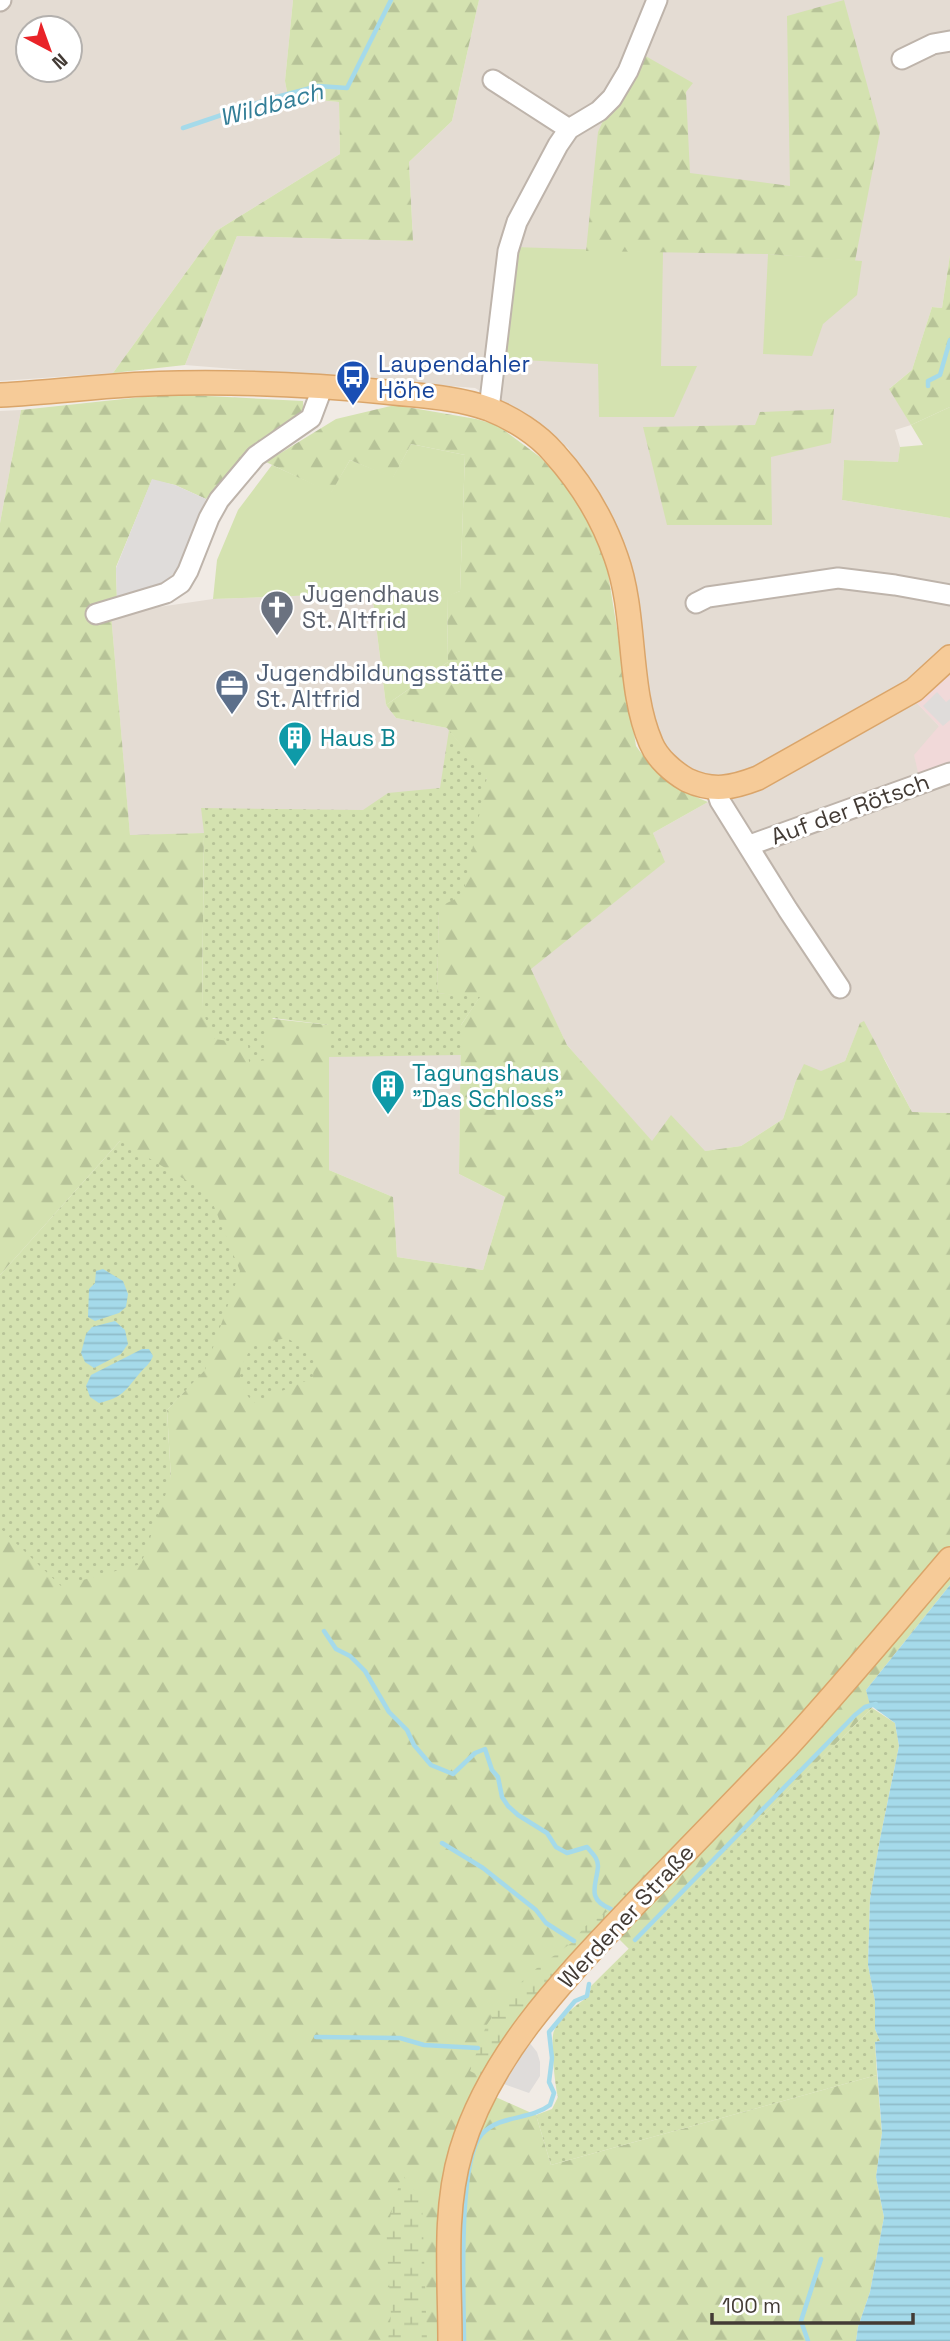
<svg xmlns="http://www.w3.org/2000/svg" width="950" height="2341" font-family="'Space Grotesk',sans-serif">
<defs>
<pattern id="forest-firs" width="22" height="20" patternUnits="userSpaceOnUse" patternTransform="scale(1.75)"><rect width="22" height="20" fill="#d4e2b0"/><path d="M5 1l3.5 6h-7zM16 11l3.5 6h-7z" fill="#b7c398"/></pattern>
<pattern id="wetland-marsh" width="20" height="14" patternUnits="userSpaceOnUse" patternTransform="scale(1.75)"><rect width="20" height="14" fill="#d4e2b0"/><path d="M1 5h8M5 5V1M11 12h8M15 12V8" fill="none" stroke="#b7c398"/></pattern>
<pattern id="park-dots" width="8" height="8" patternUnits="userSpaceOnUse" patternTransform="scale(1.75)"><rect width="8" height="8" fill="#d4e2b0"/><path d="M2 2h.1M6 6h.1" fill="none" stroke="#b7c398" stroke-width="1.8" stroke-linecap="round"/></pattern>
<pattern id="water-rules" width="6" height="5" patternUnits="userSpaceOnUse" patternTransform="scale(1.75)"><rect width="6" height="5" fill="#a5daea"/><path d="M0 2.5h6" fill="none" stroke="#8fbcc9"/></pattern>
</defs>
<rect width="100%" height="100%" fill="#f1ebe5"/>
<g fill="#e4dcd3" fill-rule="evenodd">
<path d="M0 0H293L285 81 288 97 339 102 340 154 216 231 113 373 0 381ZM28 28H70V70H28Z"/>
<path d="M479 0H950V255L942 308 932 307 912 370 890 388 911 425 895 430 900 447 898 462 844 460 842 500 950 518V650L909 687 745 775 715 782 674 760 661 743 651 719 599 495 568 448 540 425 475 388 185 365 237 236 413 241 409 162 452 121Z"/>
<path d="M21 410 0 523V411Z"/>
<path d="M372 593 386 705 396 718 447 728 487 777 461 1025 459 1174 505 1197 483 1270 397 1257 393 1197 329 1170V1025L203 833 130 836 111 614 213 599Z"/>
<path d="M913 699 939 726 950 775V1113L912 1112 885 1060 860 1024 845 1061 795 1083 783 1119 741 1146 705 1151 652 1142 567 1045 530 969 664 862 653 833 708 802 752 788Z"/>
</g>
<path fill="#f1d9d9" d="M950 667V770L920 781 914 755 939 726 913 699Z"/>
<g fill="#d4e2b0">
<path d="M514 247 663 252 661 366H697L674 417H599L598 364 502 359Z"/>
<path d="M768 254 862 261 857 295 823 324 812 356 763 354Z"/>
<path d="M950 407V518L842 500 844 460 898 462 900 447 923 445 911 425Z"/>
<path d="M411 444 465 455 460 591 447 597 448 662 386 705 372 593 213 599 217 560 238 510 272 465 331 492 350 460 393 477Z"/>
</g>
<g fill="url(#forest-firs)">
<path d="M293 0H479L452 121 409 162 413 241 237 236 185 365 113 373 216 231 340 154 339 102 288 97 285 81Z"/>
<path d="M844 0 880 132 855 261 768 254 586 251 598 132 606 114 616 108 642 54 693 83 686 92 690 173 790 186 787 16Z"/>
<path d="M950 255V407L911 425 889 389 912 370 932 307 942 308Z"/>
<path d="M170 394 303 401 304 415 277 428 252 449 206 499 175 485 152 480 116 567 117 601 111 614 130 835 204 833 202 1011 329 1025V1170L393 1197 397 1257 483 1270 505 1197 459 1174 461 1025 479 998 437 993 439 906 487 778 447 728 396 718 386 705 448 662 447 596 460 591 465 455 411 444 393 478 350 460 331 493 266 462 336 419 395 405 476 419 497 425 540 457 565 484 588 516 606 561 636 746C657 775 675 789 708 802L653 833 665 862 531 969 567 1045 652 1141 671 1115 705 1151 741 1146 783 1119 795 1083 804 1064 821 1071 845 1061 860 1023 864 1021 912 1112 950 1113V1554L562 1977 489 2094 536 2115 551 2165 877 2075 882 2133 876 2177 884 2217 870 2292 858 2327 856 2341H0V1528L171 1479 167 1410 205 1369 120 1141 0 1275V523L21 410Z"/>
<path d="M834 409 831 443 771 457 772 525H667L643 427 755 425 760 412Z"/>
<path d="M950 1568V1585L866 1690 872 1708 629 1949 617 1937Z"/>
</g>
<g fill="url(#wetland-marsh)">
<path d="M620 1893 632 1899 482 2077 470 2071 486 2026 507 1995 537 1968 574 1941 584 1927 611 1909Z"/>
<path d="M402 2174 422 2200 427 2341H388L391 2315 386 2232Z"/>
</g>
<g fill="url(#park-dots)">
<path d="M449 730 487 777 463 895 439 907 437 993 480 997 461 1025V1055L328 1057 329 1025 273 1018 265 1027 268 1060 249 1062 248 1044 215 1039 202 1011 204 833 201 808 363 810 388 793 440 788Z"/>
<path d="M120 1141 209 1194 240 1271 205 1370 167 1410 171 1479 141 1564 61 1586 0 1528V1275Z"/>
<path d="M287 1338 314 1355 313 1378 253 1403C233 1378 238 1369 254 1344Z"/>
<path d="M872 1708 895 1723 899 1746 880 1839 870 1899 868 1965 875 2001V2029L880 2041 875 2042 877 2075 551 2165 536 2115 552 2109 558 2097C555 2087 550 2039 554 2031 559 2017 577 2005 589 1996L591 1986Z"/>
</g>
<g fill="#dfdcda">
<path d="M152 479 175 485 206 499 182 565 163 584 117 601 116 568Z"/>
<path d="M937 692 946 702 950 699V720L943 726 923 706Z"/>
<path d="M529 2042 537 2052 540 2062V2076L529 2093 504 2084 518 2054Z"/>
</g>
<g fill="url(#water-rules)">
<path d="M103 1269 123 1281 128 1294 126 1307 119 1313 95 1321 88 1317 89 1289 95 1283 96 1271Z"/>
<path d="M115 1321 125 1330 128 1344 121 1354 94 1368 85 1362 81 1353 86 1334 92 1327Z"/>
<path d="M142 1349H149L153 1356C150 1364 145 1367 139 1374 124 1392 123 1397 99 1403L90 1397 86 1386 91 1375Z"/>
<path d="M950 1585V2341H856L858 2327 870 2292 884 2217 876 2177 882 2133 875 2042 880 2041 875 2029V2001L868 1965 870 1899 880 1839 899 1746 895 1723 870 1705 866 1690Z"/>
</g>
<g fill="none" stroke-linecap="round" stroke-linejoin="round">
<g stroke="#a5daea" stroke-width="4.5">
<path d="M183 128 269 99 318 86 347 88 391 0"/>
<path d="M928 386V381L940 375 950 340"/>
<path d="M324 1631 336 1649 350 1656 365 1671 389 1712 407 1730 414 1745 431 1765 453 1774 475 1753 485 1749 492 1770 498 1777 502 1797 508 1806 518 1815 547 1833 556 1847 567 1853 587 1847C592 1853 598 1858 598 1866 597 1884 585 1899 611 1909"/>
<path d="M442 1843 483 1868 536 1910 546 1923 574 1941"/>
<path d="M635 1940 855 1715 865 1707 876 1704"/>
<path d="M316 2037 400 2038 424 2045 478 2048"/>
<path d="M464 2341C464 2300 457 2161 482 2134 501 2114 529 2121 550 2105L554 2093 549 2082 552 2058 549 2032 575 2001 587 1996 589 1984"/>
<path d="M808 2341 801 2321 821 2259"/>
</g>
<g stroke="#beb4ab" stroke-width="23">
<g id="minor">
<path d="M0 1 1 0"/>
<path d="M902 59 933 44 950 41"/>
<path d="M493 80 569 129"/>
<path d="M489 409 508 251 517 222 558 145 569 129 599 111 612 98 628 71 657 0"/>
<path d="M696 603 708 597 838 578 895 585 950 595"/>
<path d="M96 614 166 593 181 583 188 571 209 518 219 500 256 456 311 418 323 386"/>
<path d="M716 789 720 801 788 910 840 988"/>
<path d="M750 845 950 773"/>
</g>
</g>
<g stroke="#daa56a" stroke-width="26">
<g id="major">
<path d="M0 395C60 392 120 383 179 383 248 382 317 385 385 392 420 396 456 397 489 409 512 418 538 434 554 453 581 483 603 519 616 557 637 615 627 688 651 743 657 758 673 772 687 780 713 792 732 788 758 778L914 690 950 657"/>
<path d="M450 2341C450 2279 443 2211 461 2151 491 2052 566 1977 636 1903 686 1851 737 1799 787 1747 843 1686 896 1622 950 1559"/>
</g>
</g>
<use href="#minor" stroke="#fff" stroke-width="19"/>
<use href="#major" stroke="#f6cb98" stroke-width="23"/>
</g>
<defs>
<g id="bus-pin" transform="scale(1.75)"><path d="M0 17L-7.5 6A9.5 9.5 0 1 1 7.5 6Z" fill="#1a4fb4" stroke="#fff"/><path d="M-5-6H5V4H4V6H2V4H-2V6H-4V4H-5ZM-3.5-4V0h7V-4ZM-3.5 1.2v1.5H-2V1.2ZM2 1.2v1.5H3.5V1.2Z" fill="#fff"/></g>
<g id="church-pin" transform="scale(1.75)"><path d="M0 17L-7.5 6A9.5 9.5 0 1 1 7.5 6Z" fill="#6b7280" stroke="#fff"/><path d="M-1.2-6h2.4v3.5h3.3v2.4h-3.3V6h-2.4V-.1h-3.3v-2.4h3.3Z" fill="#fff"/></g>
<g id="office-pin" transform="scale(1.75)"><path d="M0 17L-7.5 6A9.5 9.5 0 1 1 7.5 6Z" fill="#5c6f8a" stroke="#fff"/><path d="M-6-3h4V-5.5h4V-3h4V5H-6ZM-1-4.5V-3h2v-1.5ZM-6 0V1H6V0Z" fill="#fff"/></g>
<g id="building-pin" transform="scale(1.75)"><path d="M0 17L-7.5 6A9.5 9.5 0 1 1 7.5 6Z" fill="#0f9aa8" stroke="#fff"/><path d="M-4-6H4V6H1V3H-1V6H-4ZM-2.5-4.3h1.7v1.8h-1.7ZM.8-4.3h1.7v1.8H.8ZM-2.5-1h1.7V.8h-1.7ZM.8-1h1.7V.8H.8Z" fill="#fff"/></g>
</defs>
<g fill-rule="evenodd">
<use href="#bus-pin" x="353" y="377"/>
<use href="#church-pin" x="277" y="607"/>
<use href="#office-pin" x="232" y="686"/>
<use href="#building-pin" x="295" y="738"/>
<use href="#building-pin" x="388" y="1086"/>
</g>
<g text-anchor="middle" dominant-baseline="central" stroke-width="6" stroke-linejoin="round" paint-order="stroke">
<g font-size="23" fill="#164399" stroke="#fff" text-anchor="start">
<text x="378" y="364">Laupendahler<tspan x="378" dy="26">Höhe</tspan></text>
</g>
<g font-size="23" fill="#5b616d" stroke="#fff" text-anchor="start">
<text x="302" y="594">Jugendhaus<tspan x="302" dy="26">St. Altfrid</tspan></text>
</g>
<g font-size="23" fill="#4e5e75" stroke="#fff" text-anchor="start">
<text x="256" y="673">Jugendbildungsstätte<tspan x="256" dy="26">St. Altfrid</tspan></text>
</g>
<g font-size="23" fill="#0d838f" stroke="#fff" text-anchor="start">
<text x="320" y="738">Haus B</text>
<text x="412" y="1073">Tagungshaus<tspan x="412" dy="26">"Das Schloss"</tspan></text>
</g>
<g font-size="23" fill="#433b35" stroke="#fff">
<text transform="translate(850 809) rotate(-20)">Auf der Rötsch</text>
<text transform="translate(626 1916) rotate(-47)">Werdener Straße</text>
</g>
<g font-size="24" font-style="italic" fill="#337e97" stroke="#fff">
<text transform="translate(271 104) rotate(-15)">Wildbach</text>
</g>
</g>
<g transform="translate(49 49) rotate(139)"><circle r="33" fill="#ffffff" stroke="#b4b1ae" stroke-width="2"/>
<path d="M0-5L12 26L0 18L-12 26Z" fill="#e92328"/>
<text y="-10" font-size="19" font-weight="bold" text-anchor="middle" fill="#433b35">N</text>
</g>
<path d="M712 2313v10h201v-10" fill="none" stroke="#433b35" stroke-width="3.5"/>
<text x="722" y="2313" font-size="21" fill="#433b35" stroke="#ffffff" stroke-width="5" paint-order="stroke">100 m</text>
</svg>
